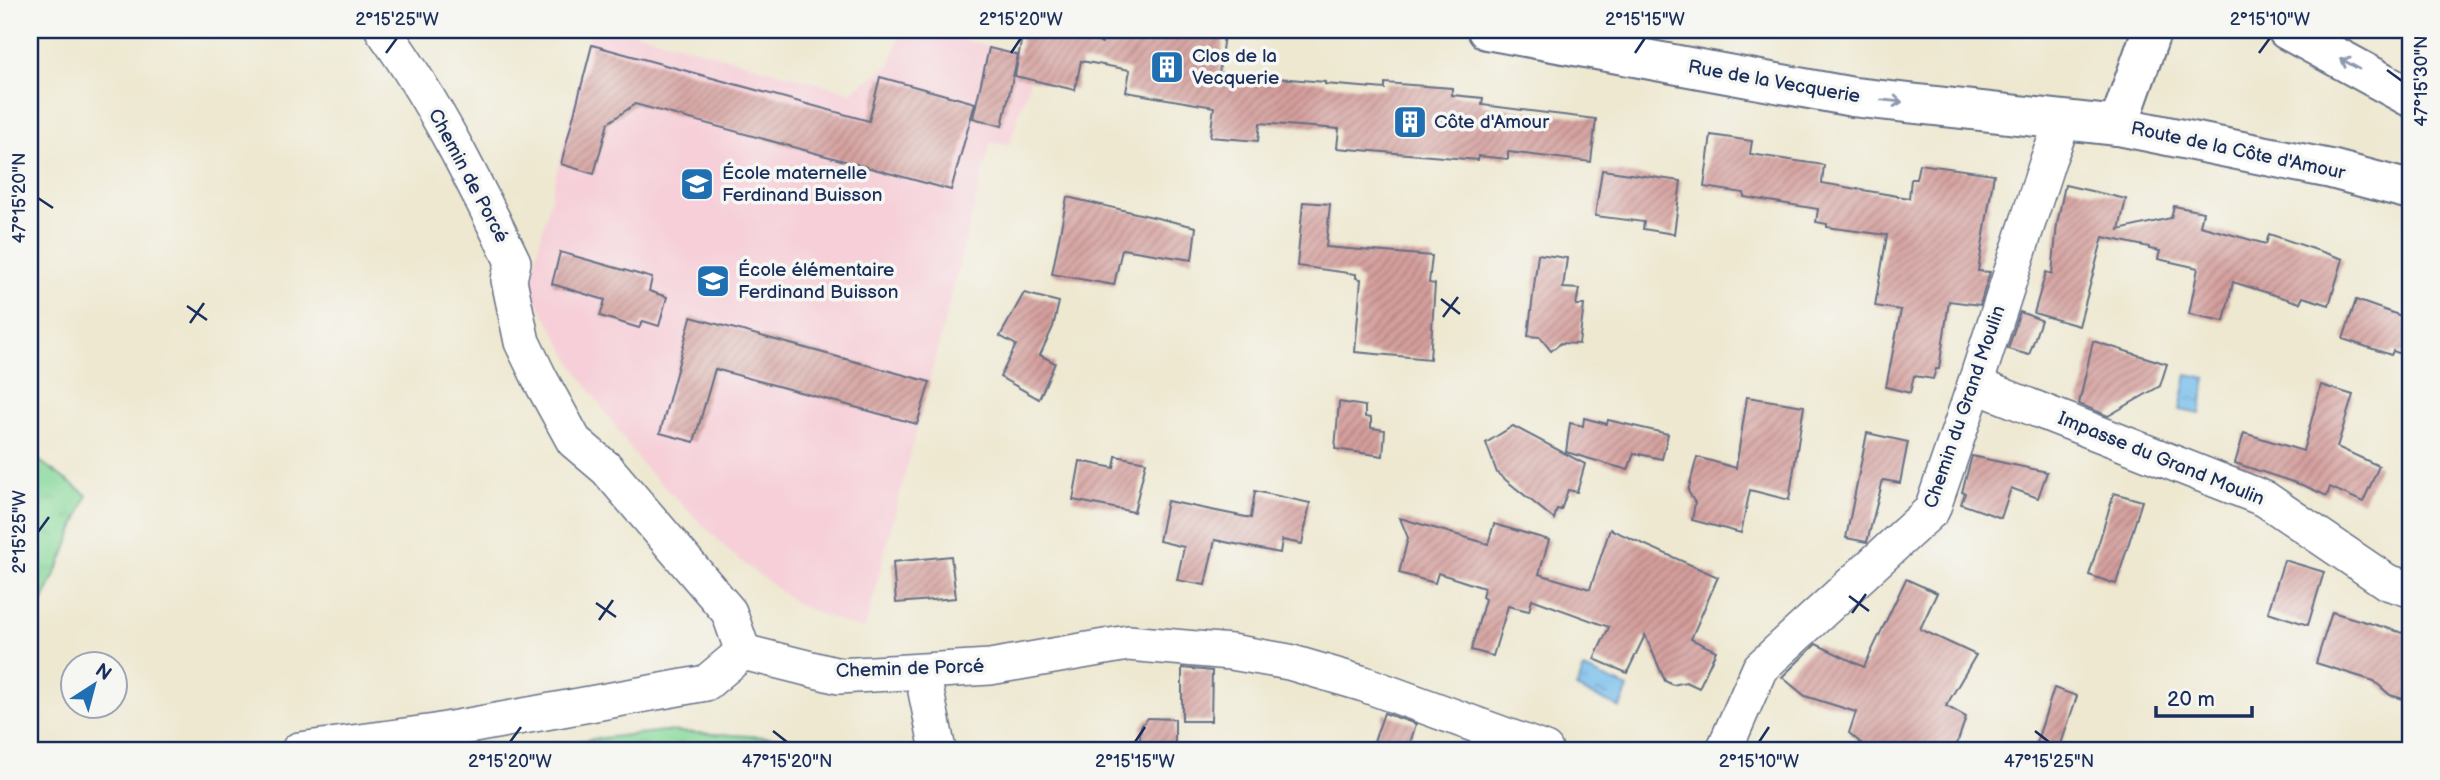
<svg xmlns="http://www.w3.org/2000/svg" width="2440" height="780" font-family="'Balsamiq Sans',sans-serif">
<defs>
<pattern id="park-tufts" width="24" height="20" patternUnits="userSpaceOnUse" patternTransform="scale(1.75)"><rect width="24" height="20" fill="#86d899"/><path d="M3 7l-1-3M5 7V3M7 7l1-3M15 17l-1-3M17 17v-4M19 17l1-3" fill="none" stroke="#73ba86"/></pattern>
<pattern id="water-ripples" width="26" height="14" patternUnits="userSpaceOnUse" patternTransform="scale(1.75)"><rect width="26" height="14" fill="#72bbeb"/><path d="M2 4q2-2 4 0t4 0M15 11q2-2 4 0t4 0" fill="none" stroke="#5d98c2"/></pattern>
<pattern id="building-hatch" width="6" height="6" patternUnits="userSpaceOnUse" patternTransform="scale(1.75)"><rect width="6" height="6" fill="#d49e9b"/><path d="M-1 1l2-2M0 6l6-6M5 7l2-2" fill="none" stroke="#ab8182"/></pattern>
</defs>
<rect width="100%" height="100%" fill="#f6f6f2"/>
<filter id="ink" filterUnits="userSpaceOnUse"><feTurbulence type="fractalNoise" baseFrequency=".0143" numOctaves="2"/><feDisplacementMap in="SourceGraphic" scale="14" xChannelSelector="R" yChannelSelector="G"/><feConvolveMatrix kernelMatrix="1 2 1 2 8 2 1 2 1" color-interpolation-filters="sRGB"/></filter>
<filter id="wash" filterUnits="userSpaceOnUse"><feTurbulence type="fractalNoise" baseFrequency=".00686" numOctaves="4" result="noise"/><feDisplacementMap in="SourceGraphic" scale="28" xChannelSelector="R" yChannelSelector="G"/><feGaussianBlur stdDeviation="1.57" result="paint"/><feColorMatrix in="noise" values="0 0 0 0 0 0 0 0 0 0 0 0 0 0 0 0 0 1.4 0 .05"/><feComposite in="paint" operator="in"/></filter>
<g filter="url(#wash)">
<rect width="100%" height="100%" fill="#eee8d0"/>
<path fill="#f6cfd8" d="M591 30H627L850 92 890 65 901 30H920L1037 57 1009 146 991 142 865 629 843 623 798 605 732 554 642 465 578 373 529 287Z"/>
<g fill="url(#park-tufts)" stroke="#50847c" stroke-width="2">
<path d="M30 454 87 495 63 557 30 628Z"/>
<path d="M664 731 782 738 806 750H498Z"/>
</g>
<g fill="url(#water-ripples)" stroke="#4675a4" stroke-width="2">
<path d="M2187 374 2206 378 2200 414 2180 410Z"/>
<path d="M1584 669 1628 688 1620 708 1576 688Z"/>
</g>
<g id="blocks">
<g fill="url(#building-hatch)">
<path d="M1023 30H1064L1102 43 1104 30H1203L1224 35 1219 73 1325 82V84L1385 89V83L1452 88V95L1483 98 1482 105 1596 119 1591 162 1508 152V159L1478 156V160L1337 148 1339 129 1260 123 1258 141 1210 137 1214 107 1126 92 1130 70 1081 61 1075 90 1015 76Z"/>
<path d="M592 45 869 121 880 77 975 103 951 190 635 104 608 123 594 174 561 164Z"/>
<path d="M989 48 1018 55 1002 126 973 118Z"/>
<path d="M1711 135 1752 141 1750 154 1824 165 1822 183 1909 198 1911 179H1916L1919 164 1994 174 1978 271 1990 272 1980 305 1949 301 1939 369H1936L1933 379 1914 376 1910 393 1886 387 1901 310 1875 306 1887 235 1827 227V224L1816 222 1818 209 1744 197V193L1704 187Z"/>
<path d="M1602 170 1681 181 1674 234 1643 229 1644 222 1595 216Z"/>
<path d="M2065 185 2126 199 2119 230 2171 218 2174 206 2203 212 2200 226 2266 244 2269 234 2343 259 2329 305 2303 297 2300 303 2233 282 2224 321 2189 314 2198 268 2158 259 2160 251 2149 249V247L2103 237 2079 326 2034 313 2046 272 2052 274 2057 224Z"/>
<path d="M1067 197 1196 227 1192 260 1122 249 1114 285 1052 274Z"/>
<path d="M1303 202 1330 204 1326 247 1432 256 1429 283 1435 284 1430 359 1355 352 1361 279 1356 278V274L1297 266Z"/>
<path d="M560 252 652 278 649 291 667 297 659 326 643 321 639 328 600 316 605 300 552 284Z"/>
<path d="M1538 254 1567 258 1563 288 1579 289 1576 305H1584L1579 344 1561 343 1551 351 1540 337 1528 336Z"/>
<path d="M1024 293 1059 302 1053 327 1040 355 1055 363 1039 399 1000 377 1016 345 1000 336Z"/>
<path d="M2356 300 2404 317V320L2410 323V357L2393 351 2391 355 2343 339Z"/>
<path d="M2020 312 2041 320 2029 355 2008 349Z"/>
<path d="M691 317 930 382 917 424 715 369 694 442 660 433Z"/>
<path d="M2093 341 2167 364 2160 386 2108 416 2079 404Z"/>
<path d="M2321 385 2353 395 2337 447 2379 466 2363 502 2330 487 2327 496 2305 486 2235 463 2244 433 2303 451Z"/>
<path d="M1747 397 1804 406 1789 500 1750 490 1741 533 1692 520 1695 503 1688 491 1697 457 1736 468Z"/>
<path d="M1339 402 1365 406V417L1371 418V428L1385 430 1383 456 1335 449Z"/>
<path d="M1584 418 1607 424 1608 420 1668 434 1662 459 1634 453 1628 470 1566 452 1570 423 1583 426Z"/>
<path d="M1513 426 1585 464 1577 492 1568 490 1561 510 1557 509 1554 519 1497 473 1486 443Z"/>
<path d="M1867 433 1908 442 1900 483 1883 480 1867 542 1846 538Z"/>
<path d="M1116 456 1146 462 1134 512 1073 500 1080 461 1114 468Z"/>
<path d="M1972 456 2047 472 2038 498 2011 488 2001 518 1961 504 1965 493 1962 492Z"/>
<path d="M1255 491 1310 503 1302 544 1282 540 1280 553 1215 540 1205 585 1177 580 1184 547 1159 541 1167 501 1251 518Z"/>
<path d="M2114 493 2142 501 2116 584 2089 575Z"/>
<path d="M1400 518 1488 544 1494 524 1549 540 1539 574 1590 589 1610 529 1718 577 1691 639 1716 651 1699 688 1686 682 1673 685 1665 681 1645 635 1627 673 1594 659 1609 627 1532 599 1529 611 1508 606 1493 656 1471 650 1485 599 1482 597 1484 588 1438 573 1435 583 1399 573 1408 538Z"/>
<path d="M951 556 956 598 896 603 893 562Z"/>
<path d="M2284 560 2324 572 2308 625 2268 612Z"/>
<path d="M1906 579 1937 593 1920 629 1976 655 1946 706 1966 717 1955 750H1869L1849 733 1856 712 1805 696 1782 677 1816 644 1864 667Z"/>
<path d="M2332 612 2410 635V701L2390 695 2374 681 2316 663Z"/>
<path d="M1182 668 1212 671 1211 721H1182Z"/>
<path d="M2054 688 2077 696 2059 750H2034Z"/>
<path d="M1384 713 1416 724 1408 750H1371Z"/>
<path d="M1148 718 1175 719V750H1139L1141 726Z"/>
</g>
</g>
</g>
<g filter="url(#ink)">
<use href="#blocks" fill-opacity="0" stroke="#657086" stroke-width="2"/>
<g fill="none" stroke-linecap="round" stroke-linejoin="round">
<g stroke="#657086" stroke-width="38">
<g id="minor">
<path d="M383 30C435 102 475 183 513 262L509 280 522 342 540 379 574 441 607 469 729 612 743 652"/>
<path d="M1975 385 2265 499 2387 582 2410 589"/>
<path d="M743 652 839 676 990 667 1128 643 1231 652 1289 662 1364 684 1545 750"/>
<path d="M922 672 938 750"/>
<path d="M299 750 435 732 706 683 743 652"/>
<path d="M1724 750 1760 668 1932 510 1975 385 2048 160 2064 119"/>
</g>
</g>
<g stroke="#657086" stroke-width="42">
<g id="major">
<path d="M1487 30 1853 97 2118 126 2331 169 2410 190"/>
<path d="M2287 30 2410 97"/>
<path d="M2118 126 2152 30"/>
</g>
</g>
<use href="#minor" stroke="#fff" stroke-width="35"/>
<use href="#major" stroke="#fff" stroke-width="38"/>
</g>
<defs><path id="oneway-shaft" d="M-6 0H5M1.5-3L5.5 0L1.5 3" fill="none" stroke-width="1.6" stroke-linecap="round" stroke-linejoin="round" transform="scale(1.75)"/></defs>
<g stroke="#8d97ae">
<use href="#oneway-shaft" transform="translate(2350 64) rotate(-151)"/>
<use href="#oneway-shaft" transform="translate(1892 101) rotate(6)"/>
</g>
</g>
<path fill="none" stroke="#1b2f5e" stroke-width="2.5" d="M386 53 397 38M1011 53 1021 38M1635 53 1645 38M2259 53 2270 38M2387 70 2402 81M38 198 53 208M1441 299 1460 314M187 306 207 320M1443 317 1458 297M190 323 204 303M38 532 49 517M1849 596 1869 611M596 603 616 617M1852 613 1866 594M599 620 613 600M773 731 787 742M2035 731 2049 742M510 742 521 727M1135 742 1145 727M1759 742 1769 727"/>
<defs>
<g id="building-square" transform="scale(1.75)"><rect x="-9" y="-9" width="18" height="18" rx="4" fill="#1f6fb2" stroke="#f6f6f2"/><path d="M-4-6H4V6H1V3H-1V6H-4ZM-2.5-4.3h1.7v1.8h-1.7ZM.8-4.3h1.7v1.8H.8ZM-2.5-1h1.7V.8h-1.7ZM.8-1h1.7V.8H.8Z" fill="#fff"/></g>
<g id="school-square" transform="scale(1.75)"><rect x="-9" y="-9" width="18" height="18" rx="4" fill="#1f6fb2" stroke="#f6f6f2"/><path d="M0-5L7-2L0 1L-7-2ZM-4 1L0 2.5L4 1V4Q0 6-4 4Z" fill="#fff"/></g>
</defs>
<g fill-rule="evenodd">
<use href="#building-square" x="1167" y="67"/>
<use href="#building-square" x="1410" y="122"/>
<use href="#school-square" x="697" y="184"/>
<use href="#school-square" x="713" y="281"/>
</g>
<g text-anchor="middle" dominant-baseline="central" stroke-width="7" stroke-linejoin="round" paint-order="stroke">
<g font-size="19" fill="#1b2f5e" stroke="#f6f6f2" text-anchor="start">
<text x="1192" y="56">Clos de la<tspan x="1192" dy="22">Vecquerie</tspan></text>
<text x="1434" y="122">Côte d'Amour</text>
<text x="722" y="173">École maternelle<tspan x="722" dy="22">Ferdinand Buisson</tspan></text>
<text x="738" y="270">École élémentaire<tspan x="738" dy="22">Ferdinand Buisson</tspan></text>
</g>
<g font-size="19" fill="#1b2f5e" stroke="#f6f6f2">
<text transform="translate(1774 82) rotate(10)">Rue de la Vecquerie</text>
<text transform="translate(2238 151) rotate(12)">Route de la Côte d'Amour</text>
<text transform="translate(468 176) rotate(62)">Chemin de Porcé</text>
<text transform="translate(1965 407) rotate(-71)">Chemin du Grand Moulin</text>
<text transform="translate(2161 459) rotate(22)">Impasse du Grand Moulin</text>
<text transform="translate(910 669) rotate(-2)">Chemin de Porcé</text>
</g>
</g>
<rect width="2440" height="780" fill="none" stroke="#f6f6f2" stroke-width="77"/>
<g transform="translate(94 685) rotate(36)"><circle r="33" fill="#f6f6f2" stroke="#9ea6b7" stroke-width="2"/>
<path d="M0-5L12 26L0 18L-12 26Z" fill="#1f6fb2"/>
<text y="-10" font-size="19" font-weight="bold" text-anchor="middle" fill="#1b2f5e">N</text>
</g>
<path d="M2156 706v10h96v-10" fill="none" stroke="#1b2f5e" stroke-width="3.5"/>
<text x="2167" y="706" font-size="21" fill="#1b2f5e" stroke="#f6f6f2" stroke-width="5" paint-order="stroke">20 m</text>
<rect x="38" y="38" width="2364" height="704" fill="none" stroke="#1b2f5e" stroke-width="2.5"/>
<g font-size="18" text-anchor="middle" fill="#1b2f5e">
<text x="397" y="25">2°15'25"W</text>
<text x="1021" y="25">2°15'20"W</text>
<text x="1645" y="25">2°15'15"W</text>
<text x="2270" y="25">2°15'10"W</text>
<text transform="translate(2421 81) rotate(-90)" y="6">47°15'30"N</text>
<text transform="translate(19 198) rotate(-90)" y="6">47°15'20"N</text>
<text transform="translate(19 532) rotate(-90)" y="6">2°15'25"W</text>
<text x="510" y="767">2°15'20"W</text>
<text x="787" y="767">47°15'20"N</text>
<text x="1135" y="767">2°15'15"W</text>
<text x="1759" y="767">2°15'10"W</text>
<text x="2049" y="767">47°15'25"N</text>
</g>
</svg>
